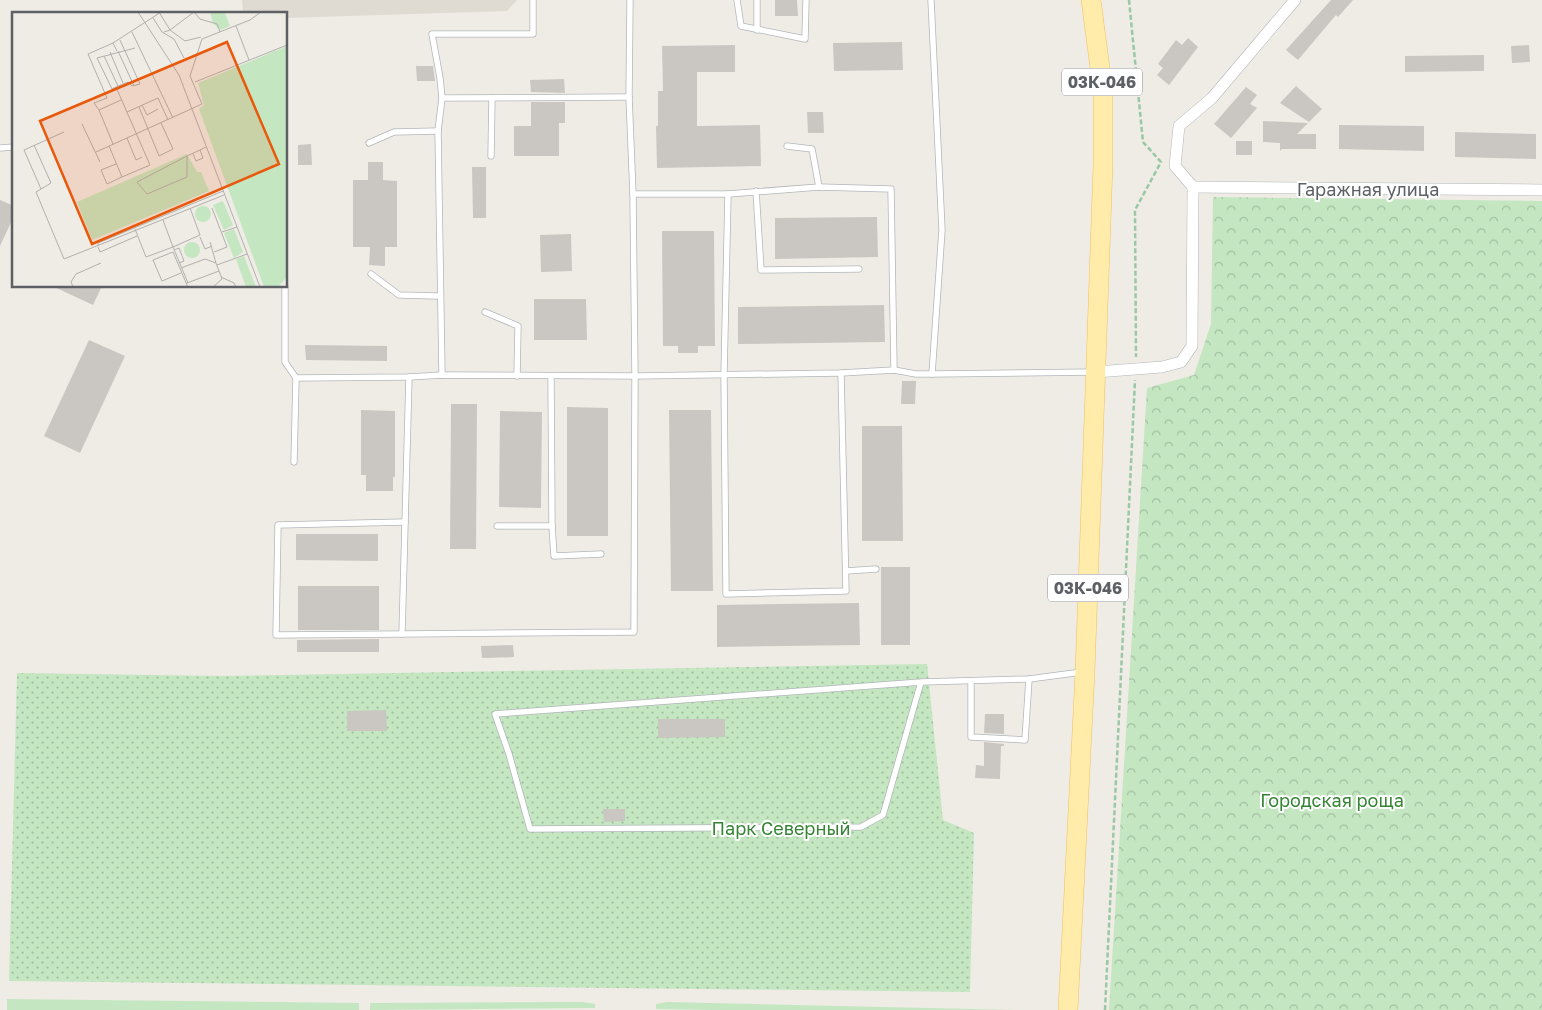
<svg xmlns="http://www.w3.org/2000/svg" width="1542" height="1010" font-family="'Golos Text',sans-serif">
<defs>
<pattern id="forest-crowns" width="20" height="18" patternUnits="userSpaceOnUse" patternTransform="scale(1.25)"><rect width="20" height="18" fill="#c4e7c1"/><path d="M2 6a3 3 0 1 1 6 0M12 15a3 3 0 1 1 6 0" fill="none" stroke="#a2bfa1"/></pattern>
<pattern id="park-dots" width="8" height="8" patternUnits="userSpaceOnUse" patternTransform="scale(1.25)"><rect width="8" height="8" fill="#c4e7c1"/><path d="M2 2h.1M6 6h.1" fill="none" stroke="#a2bfa1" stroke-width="1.8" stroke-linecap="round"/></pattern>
</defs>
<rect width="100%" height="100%" fill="#efece5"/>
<path fill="#dfdbd3" d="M242 0H517L507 11 286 18V14H243Z"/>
<g fill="#c4e7c1">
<path d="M7 999 359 1003V1010H7Z"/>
<path d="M583 1002 595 1004V1008L370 1010V1003Z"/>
<path d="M667 1002 1016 1010H712L656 1009V1004Z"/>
</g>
<path fill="url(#forest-crowns)" d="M1213 197 1542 201V1010H1109L1147 388 1194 375 1211 324Z"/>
<path fill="url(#park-dots)" d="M927 664 943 820 974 833 970 992 9 981 17 673 221 676Z"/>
<g fill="#cac7c2">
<path d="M775 0H797L798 16H775Z"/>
<path d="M1331 0H1353L1338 17 1336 15 1298 60 1286 50Z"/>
<path d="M1188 38 1198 47 1169 85 1157 75 1163 68 1158 64 1176 40 1182 45Z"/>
<path d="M902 42 903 70 834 71 833 43Z"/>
<path d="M735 45V72H697V126L760 125 761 166 657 168 656 126H658V91H663L662 46Z"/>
<path d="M1529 45 1530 62 1512 63 1511 46Z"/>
<path d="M1484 55V71L1405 72V56Z"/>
<path d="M416 66H433L435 81H417Z"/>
<path d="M564 79 565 93 531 92 530 80Z"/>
<path d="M1296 86 1322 109 1309 122 1280 103Z"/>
<path d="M1246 87 1257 95 1250 104 1257 108 1231 138 1214 124Z"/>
<path d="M531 102H565V123H559V156H514V126H531Z"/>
<path d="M807 112H823L824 133H808Z"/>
<path d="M1263 121 1308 123 1297 134H1316V149H1282L1280 151V143L1263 142Z"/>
<path d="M1339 125 1424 126V151L1339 149Z"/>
<path d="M1455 132 1536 134V159L1455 157Z"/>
<rect x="1236" y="141" width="16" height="14"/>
<path d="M311 144 312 165H298V145Z"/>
<path d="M368 162H383V180L397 181V247H385V266L369 265 370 247H353V180H368Z"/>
<path d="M472 167H486V218H473Z"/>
<path d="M0 200 14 206V216L0 246Z"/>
<path d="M877 217 878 257 775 259V218Z"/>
<path d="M662 231H714L715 346H698V353H678V346H663Z"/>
<path d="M571 234 572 271 541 272 540 235Z"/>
<path d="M52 286H102L93 305Z"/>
<path d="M534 299H586L587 340H534Z"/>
<path d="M884 305 885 342 738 344V307Z"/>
<path d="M89 340 125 356 80 453 44 436Z"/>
<path d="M305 345 387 346V361L306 360Z"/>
<path d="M902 381H916L915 404H901Z"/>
<path d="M451 404H477L476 549H450Z"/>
<path d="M567 407 608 408V536H567Z"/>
<path d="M361 410 395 411V477H393V491H366V475H361Z"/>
<path d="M669 410H711L713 591H671Z"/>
<path d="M500 411 542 412 541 508 499 507Z"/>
<path d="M862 426H902L903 541H862Z"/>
<path d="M296 534H378V561L296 560Z"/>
<rect x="881" y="567" width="29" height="78"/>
<rect x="298" y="586" width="81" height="44"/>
<path d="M859 603 860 645 717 647V605Z"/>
<path d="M379 639V652H297V640Z"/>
<path d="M513 645 514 657 482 658 481 646Z"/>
<path d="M386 710 387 731H347V711Z"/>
<path d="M985 714H1004V734L984 733Z"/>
<path d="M658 719H725V737L658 738Z"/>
<path d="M984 742 1004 744V746H1001L1000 779 975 778 976 765 984 766Z"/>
<path d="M603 809H625V821L604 822Z"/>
</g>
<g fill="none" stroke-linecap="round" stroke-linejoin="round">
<g stroke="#b2b6ba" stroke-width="7">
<g id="service">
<path d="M737 0 741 26 805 39 806 0"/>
<path d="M757 0V30"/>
<path d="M931 0 942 230 932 374"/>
<path d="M442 98 440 78 432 34H533V0"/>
<path d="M369 143 394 132 438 131"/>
<path d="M787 146 812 149 819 187"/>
<path d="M0 148 14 147"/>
<path d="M491 156 492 98"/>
<path d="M756 191 761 270 859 269"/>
<path d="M633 194H728L819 187 891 189 894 370"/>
<path d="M728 194 724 375 726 594 846 591 841 373"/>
<path d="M371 274 399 295 437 296"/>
<path d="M285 286V362L296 378 294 462"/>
<path d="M485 312 518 326 517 376"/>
<path d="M442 375 438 131 442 98 629 97"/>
<path d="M551 376 552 526 554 556 601 554"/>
<path d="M409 377 402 634 634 632 635 376 633 194 629 97 630 0"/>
<path d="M296 378 409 377 442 375 635 376 841 373 894 370 916 374H932L1093 372"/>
<path d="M497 526H552"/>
<path d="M846 571 876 569"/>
<path d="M402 634 276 635 278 525 405 522"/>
<path d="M971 681V737L1025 740 1029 679"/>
<path d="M921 682 883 815 861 827 530 829 509 754 495 714 921 682 1029 679 1082 672"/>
</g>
</g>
<g stroke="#b2b6ba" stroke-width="12">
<g id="minor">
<path d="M1193 187 1542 190"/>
<path d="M1193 187 1175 166 1179 126 1212 98 1295 0"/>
<path d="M1096 372 1162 367 1181 362 1192 346 1193 187"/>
</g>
</g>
<g stroke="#f3bf5b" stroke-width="20">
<path id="primary" d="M1068 1010 1085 672 1103 165V91L1091 0"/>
</g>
<g stroke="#9ac8a5" stroke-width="2.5" stroke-dasharray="5 2.5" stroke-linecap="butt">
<path d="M1129 0 1143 142 1161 162 1135 210 1136 357"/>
<path d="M1105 1010 1135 380"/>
</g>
<use href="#service" stroke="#fff" stroke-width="5.5"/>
<use href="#minor" stroke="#fff" stroke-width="11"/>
<use href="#primary" stroke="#ffecaa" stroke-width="19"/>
</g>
<g text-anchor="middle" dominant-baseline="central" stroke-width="4" stroke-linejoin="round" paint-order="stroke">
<g fill="#fff" stroke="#8e9094" stroke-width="1">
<rect x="1062" y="68.5" width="80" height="27" rx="4"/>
<rect x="1048" y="574.5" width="80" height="27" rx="4"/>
</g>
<g font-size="16" font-weight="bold" fill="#5d6166">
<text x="1102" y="82">03К-046</text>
<text x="1088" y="588">03К-046</text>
</g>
<g font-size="18" fill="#5d6166" stroke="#fff">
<text x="1368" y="189">Гаражная улица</text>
</g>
<g font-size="18" fill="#358534" stroke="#fff">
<text x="1332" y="800">Городская роща</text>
<text x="781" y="828">Парк Северный</text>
</g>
</g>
<g transform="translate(12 12)">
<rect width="275" height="275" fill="#efece5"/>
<path d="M172 238a8 8 0 1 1 16 0a8 8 0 1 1-16 0Z" fill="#c4e7c1"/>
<path d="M275 34V265L266 275H252L187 97 192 93 186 71Z" fill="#c4e7c1"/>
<path d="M198 0H216L213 1 218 14 208 18 201 11ZM175 142 185 160H189L197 179 80 228 65 190ZM211 189 221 213 212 218 201 193ZM183 202a8 8 0 1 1 16 0a8 8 0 1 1-16 0ZM222 217 231 240 222 246 212 221ZM232 244 244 275H234L224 247Z" fill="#c4e7c1"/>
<path fill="none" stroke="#b1b0ae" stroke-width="1" d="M126 0 167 63 248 275M147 0 158 18 182 0M182 0 188 7 205 12 208 20M141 6 150 20 162 27 172 46M224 14 237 48M120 20 161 106M152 20 158 18 173 29 189 25M105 39 101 31 149 0M106 39 122 74M98 40 111 71M92 44 106 74M183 70 275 33M104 75 100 77 85 46 123 36M130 93 135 103 146 97M127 95 147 144 161 137 149 111M87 98 82 91 95 86 76 42 101 31M115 100 146 86 156 108M70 112 88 150M115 126 124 148 130 145M101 132 87 98 109 88M22 133 39 171 24 180 52 247 212 183M97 134 110 165 138 153 104 75 116 70 120 74 128 72 108 28M84 140 190 92 178 64 190 27 238 8 249 0M181 142 184 149 191 146 188 138M175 144V165L135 182 125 170 175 144 188 138 194 135M104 152 89 158 95 172 110 165M29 177 12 138 52 120M200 196 215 235 202 240M151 208 161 235 188 223 178 196M123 217 134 245 161 235 176 271M210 220 225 215M188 225 193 237 200 234M198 230 204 251M86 234V231L211 179M86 235 88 240 125 224M162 238 167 236 172 249 167 251M205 253 235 242M169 256 193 247 204 251 210 267 201 275M169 261 150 269 141 248 161 240 175 273 174 275M209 265 222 271 224 275M175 271 207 259M61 275 59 270 64 262 89 251"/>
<path fill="#e8590c" fill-opacity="0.15" stroke="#e8590c" stroke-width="2.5" d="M215 30 267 152 80 232 28 109Z"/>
<rect width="275" height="275" fill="none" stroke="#5d6166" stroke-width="2.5"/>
</g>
</svg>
